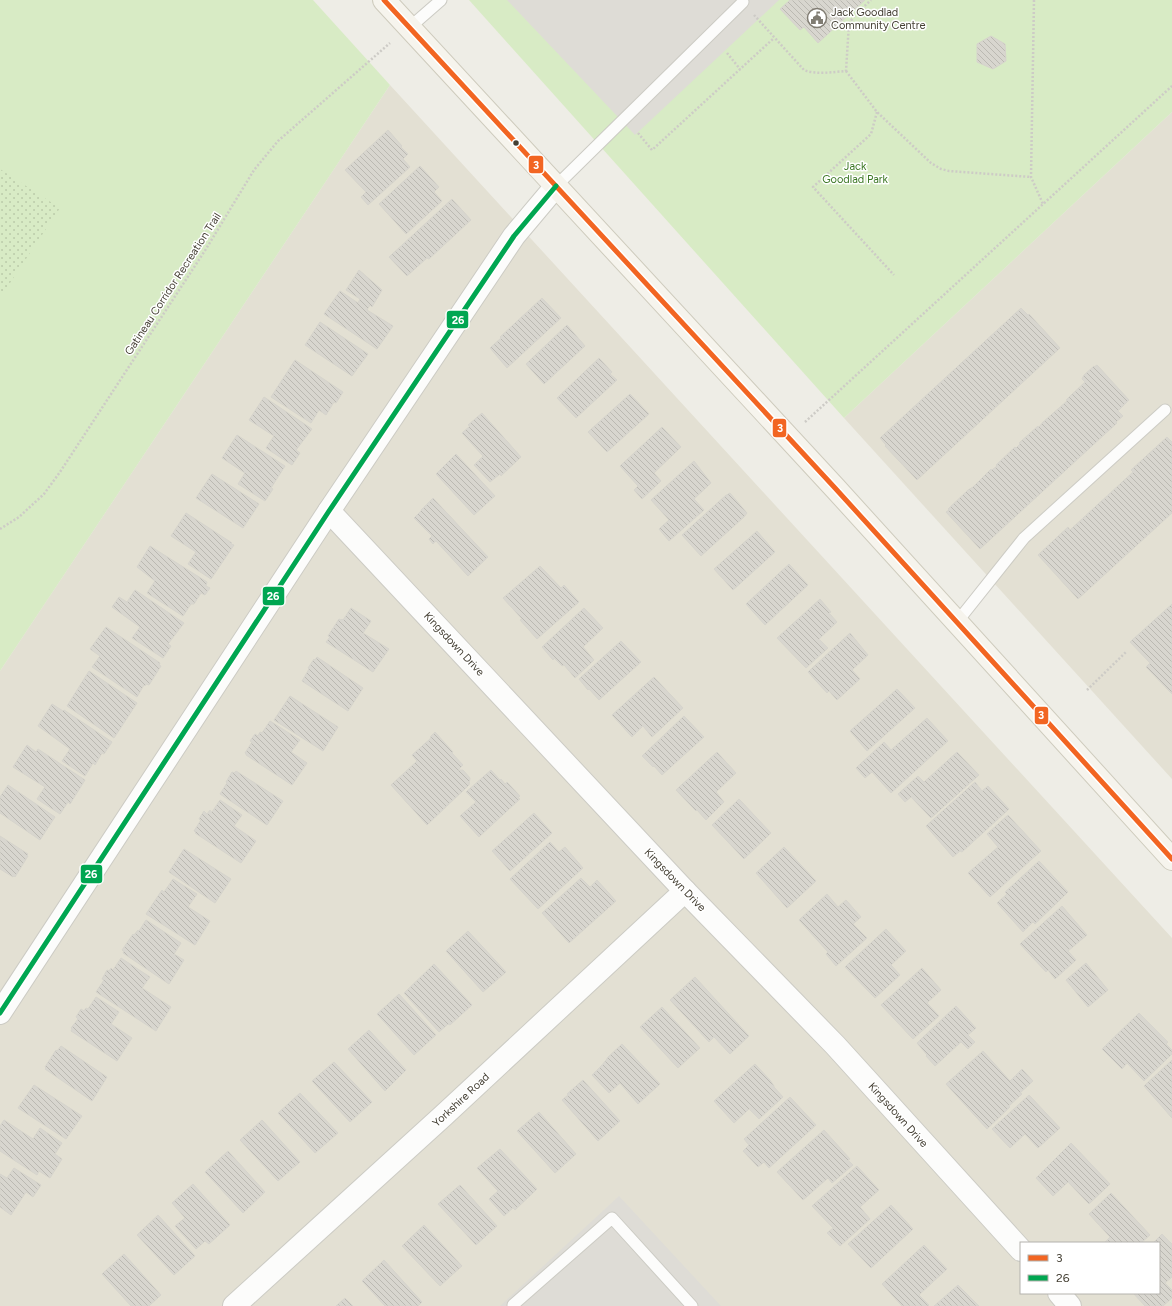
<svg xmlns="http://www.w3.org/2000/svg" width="1172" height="1306" font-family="Figtree,sans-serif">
<defs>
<pattern id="garden-dots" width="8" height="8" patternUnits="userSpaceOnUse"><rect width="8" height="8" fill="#d8ebc5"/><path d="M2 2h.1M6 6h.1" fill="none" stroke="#bbcbaa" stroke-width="1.8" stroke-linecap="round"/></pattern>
<pattern id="building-back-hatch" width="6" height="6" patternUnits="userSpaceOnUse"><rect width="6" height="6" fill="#d8d6cf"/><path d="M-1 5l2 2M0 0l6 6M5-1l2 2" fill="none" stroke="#bbb9b2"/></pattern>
</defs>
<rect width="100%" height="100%" fill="#eeede6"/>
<g fill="#e3e0d3" fill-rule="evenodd">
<path d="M390 85 1172 938V1306H0V671ZM1021 1243H1159V1293H1021Z"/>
<path d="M1172 112V779L844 418Z"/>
</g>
<g fill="#d8ebc5">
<path d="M0 0H313L390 85 0 671Z"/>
<path d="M469 0H1172V112L844 418Z"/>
</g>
<path fill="url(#garden-dots)" d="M0 169 60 208 0 298Z"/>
<g fill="#dedcd6">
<path d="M507 0H779L635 135Z"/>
<path d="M619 1196 721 1306H500Z"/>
</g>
<g fill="url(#building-back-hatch)" stroke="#d6d4cc">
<path d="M790 0H865L818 43 804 27 800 30 780 9Z"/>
<path d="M991 36 1005 44 1006 61 993 69 977 62V44Z"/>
<path d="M388 130 402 146 401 147 408 154 403 159 410 167 368 205 361 197 366 192 345 170Z"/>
<path d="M420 166 439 187 434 192 442 201 406 234 379 204Z"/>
<path d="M452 199 471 220 429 259 427 258 407 276 389 257Z"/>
<path d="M359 270 382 290 372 307 370 305 367 310 393 326 377 349 324 314 340 291 358 303 360 299 346 290Z"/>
<path d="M542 298 561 318 507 368 490 348 501 338 500 337Z"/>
<path d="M1021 308 1028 315 1029 314 1060 348 917 480 885 446 886 445 880 438Z"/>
<path d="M320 322 368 354 352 376 305 345Z"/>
<path d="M567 325 585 346 544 384 526 364Z"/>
<path d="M599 358 612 372 610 374 617 380 576 418 557 398Z"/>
<path d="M295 360 343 392 336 403 334 402 326 415 319 410 311 423 271 397Z"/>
<path d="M1097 365 1129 400 1118 411 1123 416 1116 422 1117 423 980 549 946 512 949 510 948 509 968 490 973 487 991 469 992 470 997 466 996 465 1015 447 1016 448 1020 444 1019 443 1038 426 1039 427 1043 422 1067 401 1066 400 1085 382 1082 379 1084 375 1094 366V367Z"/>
<path d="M630 394 649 414 607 452 588 432Z"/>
<path d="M264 397 312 429 296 450 300 453 292 465 266 448 274 436 249 420Z"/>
<path d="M482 413 521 457 501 476 500 474 490 482 474 465 483 456 462 433 470 426 468 425Z"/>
<path d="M662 427 681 447 654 473 661 481 642 499 634 490 638 486 620 466Z"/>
<path d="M237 435 285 466 271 488 273 489 265 501 238 484 245 473 222 458Z"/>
<path d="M1167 437 1172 442V513L1078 599 1038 555 1068 527 1070 530 1133 472 1131 470Z"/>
<path d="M456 454 495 496 474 515 436 474Z"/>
<path d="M694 461 711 483 694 499 704 510 669 541 659 529 669 520 651 500Z"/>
<path d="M212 474 259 504 243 528 196 498Z"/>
<path d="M730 493 747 513 744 517 701 556 682 535 725 496Z"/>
<path d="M433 498 488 557 468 576 436 541 433 544 429 539 432 536 414 518 421 511V510Z"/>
<path d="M186 513 232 543 231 544 234 545 211 579 188 564 196 552 171 536Z"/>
<path d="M757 531 775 552 733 590 714 569Z"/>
<path d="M150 546 207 582 206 586 210 588 205 595 201 593 194 604H191L183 616 147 593 155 581 137 567Z"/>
<path d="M789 564 808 585 765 625 746 604Z"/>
<path d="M540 566 561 588 564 585 579 602 537 639 520 620 522 619 503 598Z"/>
<path d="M135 590 184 623 168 644 171 646 163 658 132 638 140 627 112 607 119 597 127 602Z"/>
<path d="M820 599 831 612 829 613 837 622 819 639 828 648 806 668 777 638Z"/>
<path d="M1172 604V694L1146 667 1150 663 1130 642Z"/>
<path d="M351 608 371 621 363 633 389 649 373 672 326 642 330 637 328 636 339 619 341 620 342 619 343 620Z"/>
<path d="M584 608 603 628 583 647 594 660 575 678 564 665 562 666 554 658 553 660 542 647Z"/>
<path d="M106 627 160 663 159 665 161 666 149 685 146 684 145 686 144 685 137 697 92 667 100 656 90 649Z"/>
<path d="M850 633 868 655 852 670 860 679 837 700 829 691 827 693 808 672Z"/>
<path d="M621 641 641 662 599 700 589 689 588 690 579 679Z"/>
<path d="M317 657 363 688 348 711 302 681 309 669 308 668 314 659 315 660Z"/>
<path d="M89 671 137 703 114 738 67 706Z"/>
<path d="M654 677 683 708 652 737 643 726 632 737 612 715Z"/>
<path d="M897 689 915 708 867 751 850 731Z"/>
<path d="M290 696 338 727 323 751 274 720Z"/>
<path d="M52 704 63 711 64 710 112 742 104 754 102 753 95 765 93 763 85 776 62 761 70 749 38 726Z"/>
<path d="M684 716 704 737 662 775 654 766 653 767 642 756Z"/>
<path d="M927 718 948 741 891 793 872 772 865 778 856 768 884 742 891 750Z"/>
<path d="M270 721 300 740 291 752 307 763 292 785 246 755V754L245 753 252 742 250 741 255 734 258 736 260 732 262 733Z"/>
<path d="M435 732 453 752 452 753 463 765 458 770H463L470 778 469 785 427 825 391 785 417 761 412 755 430 739 431 737H430Z"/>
<path d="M27 745 36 752 38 749 85 780 70 804 68 802 60 814 37 799 45 787 13 767Z"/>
<path d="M717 752 736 773 716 792 724 802 706 820 697 810 696 811 676 790Z"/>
<path d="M957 752 979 775 931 818 911 797 905 802 898 794 918 776 924 782Z"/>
<path d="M491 770 500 780 501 779 505 784 507 782 520 796 518 798 520 799 479 837 460 816 476 802 466 792Z"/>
<path d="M236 771 283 801 267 825 220 794 227 783 226 782 232 772 234 773Z"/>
<path d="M975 782 982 791 988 786 1009 809 962 852 960 851 953 857 926 826Z"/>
<path d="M8 785 55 817 40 840 0 813V797Z"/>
<path d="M739 799 771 833 744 859 712 825Z"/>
<path d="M220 800 242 815 234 826 256 841 241 863 195 833 196 832 194 831 201 820 199 819 204 811 207 814 210 810 212 812Z"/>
<path d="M534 813 552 833 510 871 492 851Z"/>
<path d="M1008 815 1041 851 990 897 968 873 998 847 987 834Z"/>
<path d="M0 836 28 854 27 855 28 856 15 877 14 876 13 877 0 869Z"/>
<path d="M550 842 559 852 565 847 583 868 538 909 510 879Z"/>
<path d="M784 847 816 881 787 908 756 873Z"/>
<path d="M184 849 231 879 215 903 169 872Z"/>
<path d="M1039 861 1068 892 1035 924 1033 922 1023 932 997 903 1007 894 1005 892Z"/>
<path d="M581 878 590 887 597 880 616 901 569 943 542 913Z"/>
<path d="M173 879 197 894 188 907 210 921 195 945 146 914 162 890 164 892Z"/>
<path d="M827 894 838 907 846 900 861 917 853 924 867 938 836 966 826 954 828 952 799 920Z"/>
<path d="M1062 906 1087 935 1068 951 1076 960 1055 979 1048 970 1046 972 1020 944Z"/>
<path d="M146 920 181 943 174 954 184 960 169 984 123 953 124 951 122 950 133 934 134 935 138 930 139 931Z"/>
<path d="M886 929 906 951 891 965 900 975 875 998 845 967Z"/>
<path d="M468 931 506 972 483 992 446 951Z"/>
<path d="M121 958 150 977 142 988 171 1007 156 1031 96 992 104 980 102 979 107 970 109 971 111 968 113 970Z"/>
<path d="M1086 963 1108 990 1088 1007 1066 980Z"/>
<path d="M434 964 472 1005 450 1025 448 1024 439 1032 404 993Z"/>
<path d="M922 968 941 990 927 1003 939 1016 913 1039 881 1005Z"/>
<path d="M695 977 749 1036 730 1054 714 1037 709 1042 670 1000Z"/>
<path d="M399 994 436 1035 414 1055 377 1014Z"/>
<path d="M96 997 119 1012 111 1024 132 1038 117 1061 71 1031 72 1029 71 1028 78 1019 76 1017 81 1009 84 1011 86 1008 88 1009Z"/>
<path d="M956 1006 976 1028 968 1035 975 1042 968 1049 961 1042 935 1066 926 1056 927 1055 917 1043Z"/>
<path d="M662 1007 700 1048 678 1068 640 1027Z"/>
<path d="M1139 1013 1168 1042 1166 1044 1172 1050V1054L1144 1081 1127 1063 1122 1069 1102 1049Z"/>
<path d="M369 1030 406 1070 385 1091 348 1049Z"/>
<path d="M622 1044 660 1084 638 1104 620 1083 609 1093 592 1075 602 1065 607 1059V1058Z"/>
<path d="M61 1046 107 1077 92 1101 45 1069 46 1068 45 1067 56 1050 57 1051Z"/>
<path d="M983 1051 1010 1081 1022 1069 1033 1081 1020 1093 1022 1094 1009 1106 1010 1107 987 1129 946 1084Z"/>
<path d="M1172 1060V1118L1144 1086Z"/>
<path d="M334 1062 372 1102 350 1122 312 1081Z"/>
<path d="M755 1064 770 1080 774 1086V1087L783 1097 759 1119 749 1109 734 1123 714 1101Z"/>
<path d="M583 1080 620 1121 598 1141 562 1100 568 1095 567 1094Z"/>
<path d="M34 1085 82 1116 66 1139 18 1108Z"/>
<path d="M300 1093 338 1133 315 1153 278 1113Z"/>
<path d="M1029 1095 1060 1128 1038 1148 1025 1134 1010 1148 992 1129Z"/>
<path d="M790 1097 816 1125 769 1168 764 1162 758 1167 743 1151 749 1145 744 1139Z"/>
<path d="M539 1112 576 1154 555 1173 517 1131Z"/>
<path d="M4 1120 33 1139 40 1128 62 1143 55 1154 62 1159 50 1178 39 1171 37 1175 0 1151V1126Z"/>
<path d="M262 1120 300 1162 278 1181 240 1140Z"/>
<path d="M824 1130 850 1159 848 1160 853 1165 832 1183 828 1178 803 1200 777 1172Z"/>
<path d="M1071 1143 1110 1184 1089 1204 1068 1182 1053 1196 1036 1178Z"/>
<path d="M500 1149 537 1189 515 1210 513 1208 504 1216 489 1199 498 1191 477 1168Z"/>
<path d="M228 1151 265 1192 243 1213 205 1172Z"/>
<path d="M857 1166 879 1190 860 1207 870 1219 840 1246 827 1233 833 1228 812 1206Z"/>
<path d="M14 1168 41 1185 33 1197 26 1192 11 1215 0 1207V1174L7 1178Z"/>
<path d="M193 1184 230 1225 209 1244 205 1241 196 1249 175 1226 185 1218 172 1203Z"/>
<path d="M460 1185 497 1226 476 1245 438 1204Z"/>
<path d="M1111 1193 1150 1235 1141 1243H1104L1110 1237 1089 1214Z"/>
<path d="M891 1205 913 1229 871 1268 848 1244Z"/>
<path d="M158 1215 195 1256 174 1275 137 1235Z"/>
<path d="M424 1225 462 1266 440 1286 402 1246Z"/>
<path d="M1162 1234 1172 1244V1277L1165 1283 1172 1290V1298L1163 1306H1145L1133 1293H1159V1243H1153Z"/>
<path d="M924 1245 947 1269 919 1295 929 1305 928 1306H902L882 1284Z"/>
<path d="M124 1254 161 1295 149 1306H131L102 1274Z"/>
<path d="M384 1260 422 1302 418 1306H385L362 1281Z"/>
<path d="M958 1285 979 1306H934Z"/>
<path d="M345 1298 353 1306H336Z"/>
</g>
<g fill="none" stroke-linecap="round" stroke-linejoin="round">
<g stroke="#cccbc4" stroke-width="13">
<g id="service">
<path d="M409 28 441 0"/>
<path d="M556 186 743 2"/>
<path d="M957 622 1024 538 1165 410"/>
<path d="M513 1305 612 1218 692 1306"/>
</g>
</g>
<g stroke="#cccbc4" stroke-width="24">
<g id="minor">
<path d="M329 511 685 891 835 1045 1021 1250"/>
<path d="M0 1013 329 511 514 236 556 186"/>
<path d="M1059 1293 1070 1306"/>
<path d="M234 1306 444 1115 685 891"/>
</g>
</g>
<g stroke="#cecbbd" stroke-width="24">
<path id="secondary" d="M384 0 835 488 1172 859"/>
</g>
<g stroke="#cdcbc6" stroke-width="2.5" stroke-dasharray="2 2" stroke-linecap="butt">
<path d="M1034 0 1031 177 1043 204"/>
<path d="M754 15 804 70C816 75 833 72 846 71L849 23 856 14 871 0"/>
<path d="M727 53 740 69"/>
<path d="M846 71 877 112 931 163 941 169 949 171 1031 177"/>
<path d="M877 112 871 134 813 187 894 275"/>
<path d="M638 133 652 150 774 38"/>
<path d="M805 422 1172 86"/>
<path d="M0 529 19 517 44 494 60 472 206 249 254 170 278 141 390 43"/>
<path d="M1087 690 1126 652"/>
</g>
<use href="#service" stroke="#fcfcfb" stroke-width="11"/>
<use href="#minor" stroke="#fcfcfb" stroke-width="22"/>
<use href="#secondary" stroke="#f6f4ed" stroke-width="22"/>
<g stroke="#fff" stroke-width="8">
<path id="bus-1" d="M384 0 835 488 1172 859"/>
</g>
<g stroke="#fff" stroke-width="8">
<path id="bus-2" d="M0 1013 329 511 514 236 556 186"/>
</g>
<use href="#bus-1" stroke="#f26522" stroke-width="5"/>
<use href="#bus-2" stroke="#00a651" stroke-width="5"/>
</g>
<defs>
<g id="civic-ring" transform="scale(1)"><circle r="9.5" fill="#fff" stroke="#807c72" stroke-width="1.5"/><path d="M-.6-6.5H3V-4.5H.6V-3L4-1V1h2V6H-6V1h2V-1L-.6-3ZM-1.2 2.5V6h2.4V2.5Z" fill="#807c72"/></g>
</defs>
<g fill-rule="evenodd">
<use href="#civic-ring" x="817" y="18"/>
</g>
<circle fill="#443f33" stroke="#fff" stroke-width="1.5" cx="516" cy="143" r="3.5"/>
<g text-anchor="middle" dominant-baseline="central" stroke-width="3" stroke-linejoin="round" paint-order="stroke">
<g font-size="11" fill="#443f33" stroke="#fff" text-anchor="start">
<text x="831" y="12">Jack Goodlad<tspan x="831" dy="13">Community Centre</tspan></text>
</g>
<g font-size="11" fill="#3c7825" stroke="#fff">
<text x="855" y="166">Jack<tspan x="855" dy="13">Goodlad Park</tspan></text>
</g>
<g font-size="11" fill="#443f33" stroke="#fff">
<text transform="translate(173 284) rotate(-57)">Gatineau Corridor Recreation Trail</text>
<text transform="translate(454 644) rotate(47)">Kingsdown Drive</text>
<text transform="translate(675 880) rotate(46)">Kingsdown Drive</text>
<text transform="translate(461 1100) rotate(-43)">Yorkshire Road</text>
<text transform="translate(898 1115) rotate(48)">Kingsdown Drive</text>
</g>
</g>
<g stroke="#fff" stroke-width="1.5">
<rect x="528" y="155" width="16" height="19" rx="4" fill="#f26522"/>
<rect x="446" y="310" width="23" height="19" rx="4" fill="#00a651"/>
<rect x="772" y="418" width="15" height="20" rx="4" fill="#f26522"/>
<rect x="262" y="586" width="23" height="20" rx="4" fill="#00a651"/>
<rect x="1034" y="706" width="15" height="19" rx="4" fill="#f26522"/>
<rect x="80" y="864" width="23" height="20" rx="4" fill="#00a651"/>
</g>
<g font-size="11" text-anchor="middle" font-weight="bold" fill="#fff">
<text x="536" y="169">3</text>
<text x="458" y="324">26</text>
<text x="780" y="432">3</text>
<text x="273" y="600">26</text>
<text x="1041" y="719">3</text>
<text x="91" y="878">26</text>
</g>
<rect x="1020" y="1242" width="140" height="52" fill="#ffffff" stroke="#b4b2ad"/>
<rect x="1028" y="1255" width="20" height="6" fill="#f26522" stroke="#b4b2ad"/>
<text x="1056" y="1262" font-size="12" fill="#443f33">3</text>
<rect x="1028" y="1275" width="20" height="6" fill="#00a651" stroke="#b4b2ad"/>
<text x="1056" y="1282" font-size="12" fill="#443f33">26</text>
</svg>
